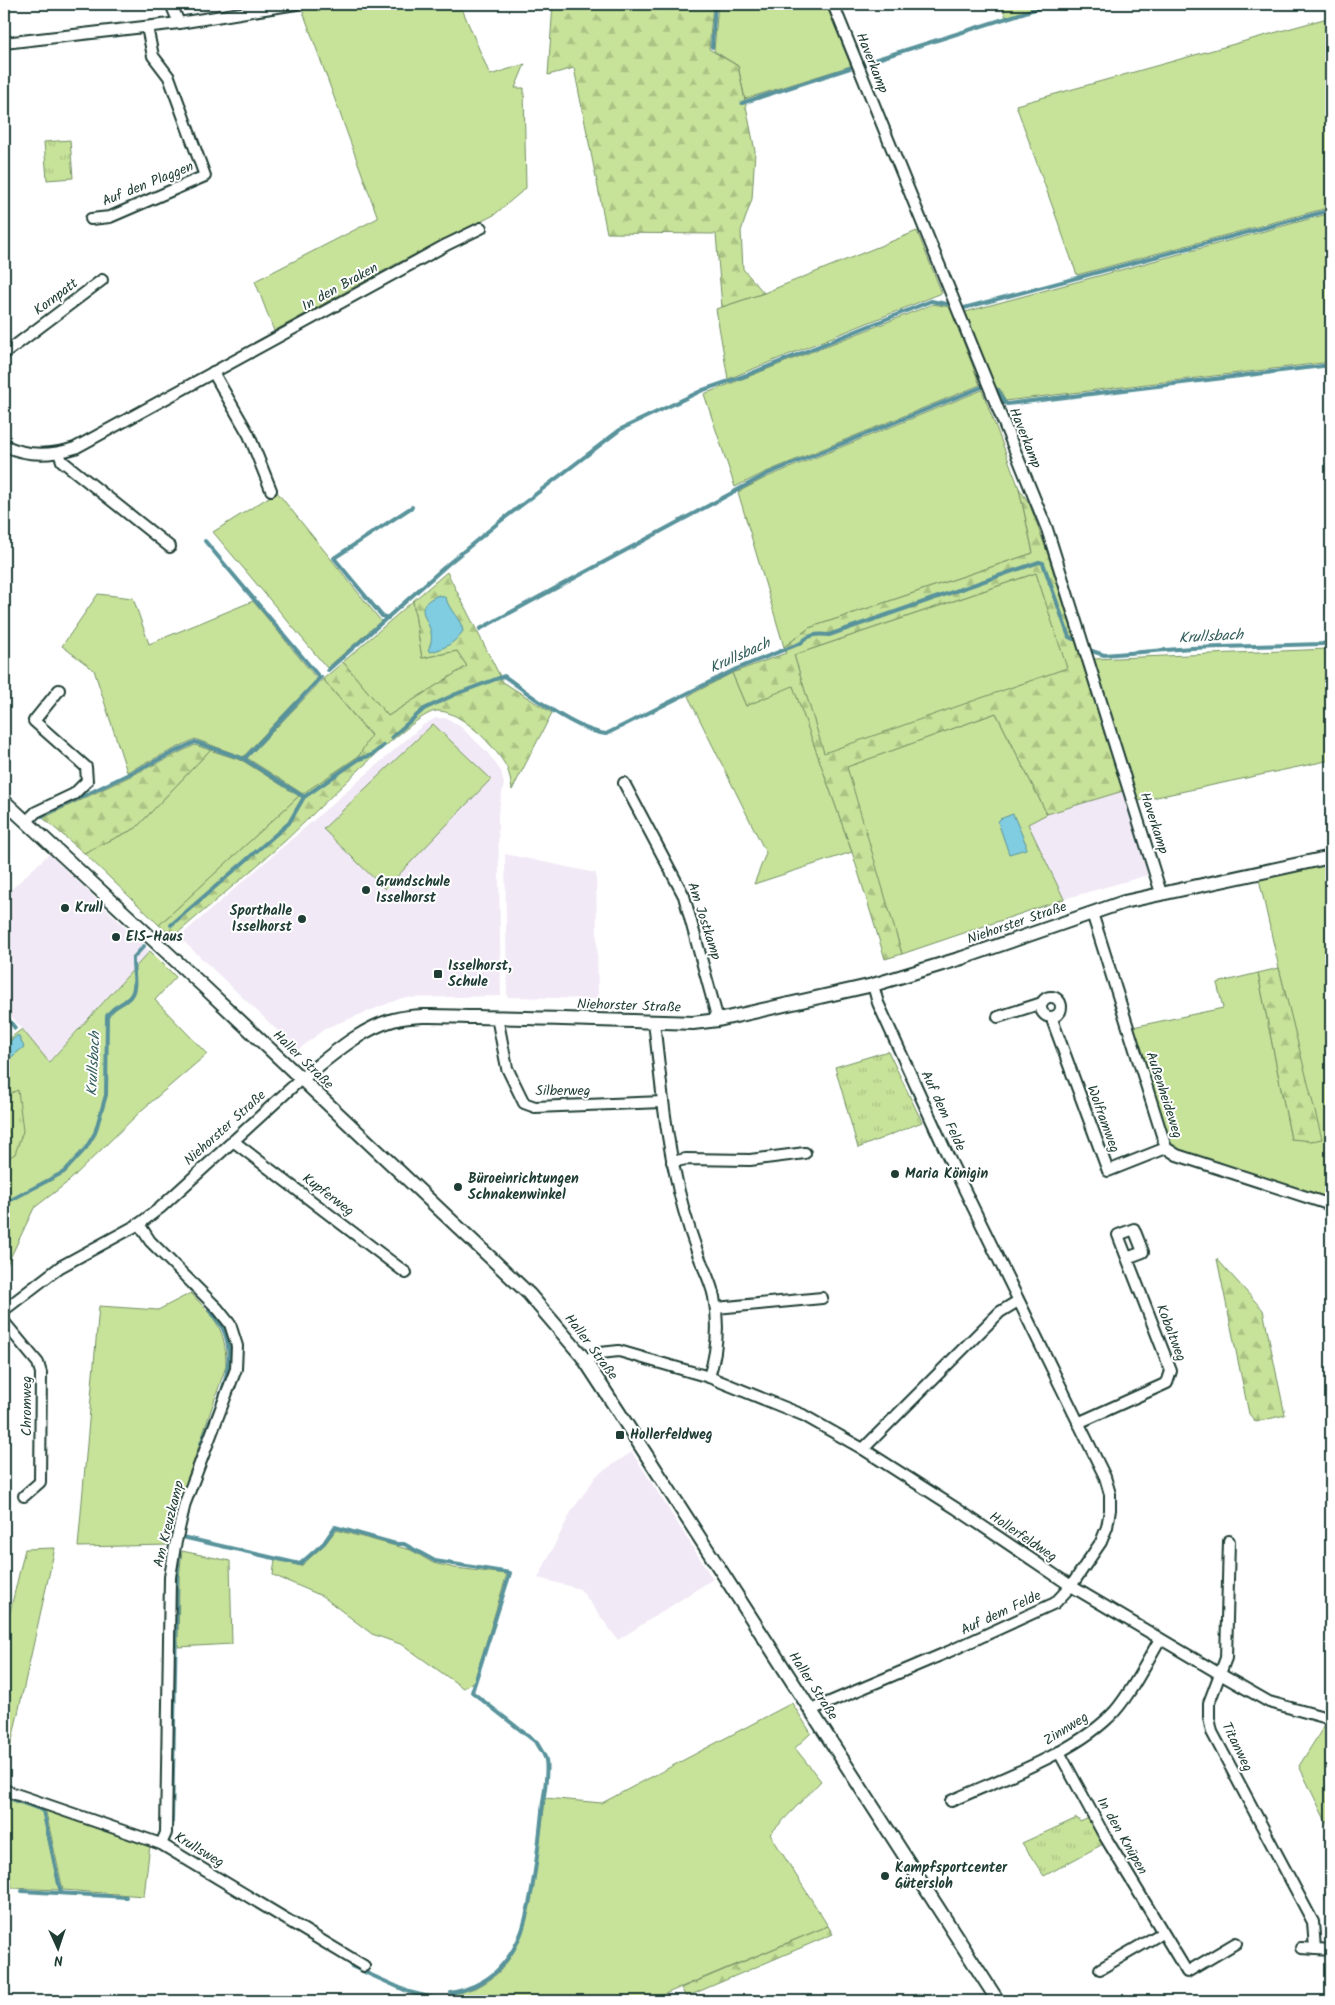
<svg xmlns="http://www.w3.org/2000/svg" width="1335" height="2005" font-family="Kalam,sans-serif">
<defs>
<pattern id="forest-firs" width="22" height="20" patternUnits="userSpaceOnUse" patternTransform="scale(1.25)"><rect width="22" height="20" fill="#c7e299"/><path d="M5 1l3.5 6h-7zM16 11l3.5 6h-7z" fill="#aac384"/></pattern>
<pattern id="park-tufts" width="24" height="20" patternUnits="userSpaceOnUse" patternTransform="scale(1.25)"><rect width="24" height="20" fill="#c7e299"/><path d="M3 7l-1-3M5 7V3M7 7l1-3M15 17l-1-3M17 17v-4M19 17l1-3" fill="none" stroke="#aac384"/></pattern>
</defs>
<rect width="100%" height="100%" fill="#fff"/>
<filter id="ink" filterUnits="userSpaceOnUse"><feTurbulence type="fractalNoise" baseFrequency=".02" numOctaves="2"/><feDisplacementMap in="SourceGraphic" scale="10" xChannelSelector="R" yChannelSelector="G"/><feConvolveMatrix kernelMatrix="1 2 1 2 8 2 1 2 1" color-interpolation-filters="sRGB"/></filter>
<g filter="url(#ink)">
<g fill="#f2e9f6">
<path d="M436 718H447L461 727 487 752 501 771 504 784 498 813 501 996 402 998 326 1028 298 1050 179 937 423 725Z"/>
<path d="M1123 791 1148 875 1064 899 1028 824 1047 814Z"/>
<path d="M49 854 150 951 48 1062 4 1007V896Z"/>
<path d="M505 854 596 873 598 999 507 997Z"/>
<path d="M632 1452 713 1579 618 1640 580 1589 538 1578 571 1512 597 1475Z"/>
</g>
<g fill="#c7e299" stroke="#739066">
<path d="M330 4H460L490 75 525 64 515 88H524L526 188 494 215 396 264 274 331 255 281 378 218 302 9Z"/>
<path d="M718 4H826L851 66 745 99 738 66 714 51Z"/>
<path d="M1001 4H1046L1006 17Z"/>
<path d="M1331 17V207L1077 275 1016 105Z"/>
<path d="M1331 213V362L1005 401 1000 389 995 387 965 312Z"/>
<path d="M917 231 942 293 728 379 716 309 764 293Z"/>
<path d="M933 304 950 307 980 385 766 472 735 487 704 394Z"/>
<path d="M982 390 1019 488 1033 553 809 628 784 647 738 492 767 477Z"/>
<path d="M277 492 381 621 327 668 213 532Z"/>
<path d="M1036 573 1068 668 824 754 794 655Z"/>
<path d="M98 594 133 598 149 644 253 601 317 679 243 757 195 739 127 772 94 670 62 646Z"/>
<path d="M413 601 422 658 457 651 467 666 388 716 343 662Z"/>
<path d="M1328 649 1331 664V760L1138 801 1094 659Z"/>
<path d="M732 673 746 706 793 685 852 852 754 884 766 853 688 696Z"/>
<path d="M323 679 371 736 359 756 303 794 247 758Z"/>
<path d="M996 713 1047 814 1028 824 1064 899 902 954 846 767Z"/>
<path d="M433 724 491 779 385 889 323 829Z"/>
<path d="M210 750 243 761 299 796 159 925 84 853 136 828Z"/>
<path d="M1331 864V1200L1181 1152 1170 1144 1133 1027 1223 1008 1217 983 1258 973 1291 1139H1321L1279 968 1259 879Z"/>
<path d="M150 951 176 977 155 1000 207 1054 143 1109 68 1182 34 1208 4 1271V1043L22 1029 49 1062Z"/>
<path d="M191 1293C216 1320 226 1328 226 1366L183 1493 170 1545 78 1547 99 1306 158 1310Z"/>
<path d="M336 1530 411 1550 433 1563 455 1568 507 1574 475 1679 468 1686 463 1688 403 1645 372 1634 322 1596 273 1575 275 1559 301 1566 325 1544Z"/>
<path d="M55 1548 4 1776V1637L25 1549Z"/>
<path d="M182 1551 230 1561 232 1644 178 1647 179 1577Z"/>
<path d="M792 1703 811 1733 795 1748 821 1781 770 1834 828 1926 648 2001H487L454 1995V1993C517 1986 527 1921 535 1870 539 1846 543 1822 545 1798L602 1803Z"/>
<path d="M1326 1723 1331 1724V1832L1299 1766Z"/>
<path d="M4 1798 42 1811 59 1890 12 1888 4 1848Z"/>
<path d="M45 1808 150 1844 144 1896 63 1890Z"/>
</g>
<g fill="url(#forest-firs)" stroke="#739066" fill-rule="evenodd">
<path d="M553 4H713L709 49 738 66 755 151 752 199 741 231 743 269 764 293 722 307 716 234 607 233 574 68 548 75Z"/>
<path d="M1019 488 1030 505 1046 549 1123 791 1047 814 996 713 847 767 902 954 885 959 852 852 793 686 746 706 732 673 786 653 784 647 809 628 1033 553ZM1036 573 1067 668 824 753 794 655Z"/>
<path d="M447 572 503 682 552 713 512 790C511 783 510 775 507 768 497 748 460 709 436 711 411 714 309 819 285 841 248 874 210 905 173 937L159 925 299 796 359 756 371 735 323 679 343 662 388 716 467 666 457 651 422 658 413 601Z"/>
<path d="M1326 594H1331V664L1327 637Z"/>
<path d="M195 745 210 750 136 828 84 853 43 818Z"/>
<path d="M1279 968 1322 1139 1312 1141 1291 1139 1258 973Z"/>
<path d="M1217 1259 1263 1310 1285 1415 1256 1422 1249 1414Z"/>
<path d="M828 1926 833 1934 686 1997 681 1988Z"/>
</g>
<g fill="url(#park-tufts)" stroke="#739066">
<path d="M70 140 73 178 47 180 44 142Z"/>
<path d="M888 1051 922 1122 858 1148 835 1067Z"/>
<path d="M18 1090 23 1131 15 1154 4 1160V1096Z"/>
<path d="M1077 1818 1080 1822 1089 1818 1103 1844 1044 1876 1022 1843Z"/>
</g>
<g fill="#80cce0" stroke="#59939b">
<path d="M439 595 446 598C449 611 461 618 463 631 455 643 444 649 430 652L428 650C443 623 402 610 439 595Z"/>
<path d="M1013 814 1026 844V849L1009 854 998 822 1000 819Z"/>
<path d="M18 1035 24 1047 4 1063V1046Z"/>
</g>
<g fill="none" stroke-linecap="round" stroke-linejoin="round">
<g stroke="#59939b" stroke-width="4">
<path d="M712 47 715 4"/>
<path d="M874 60 1051 4"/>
<path d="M742 103 850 68"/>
<path d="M964 308 1331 210"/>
<path d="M998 390 1004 402 1007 404 1331 365"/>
<path d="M205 541 320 678"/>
<path d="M388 618 382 616 334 558 412 507"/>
<path d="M480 629 767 474 982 387"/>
<path d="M1092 651 1104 655 1191 648 1322 644 1331 642"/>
<path d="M328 670 448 564 498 523 621 429 703 390 747 375 931 301 947 304"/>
<path d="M392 737 424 709 456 694 504 676C531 695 574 730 606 734L736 669 801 643C809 634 817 634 829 635L1039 562 1043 563 1069 637 1073 639"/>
<path d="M244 759 321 677"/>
<path d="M42 816 195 742 244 759 304 797"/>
<path d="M171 925 289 823 304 797 359 759 372 755 384 745"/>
<path d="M4 1014 15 1028"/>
<path d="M4 1213 9 1201 64 1172 86 1148 95 1133 106 1095 107 1016C114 1005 121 1006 129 998 139 988 132 971 133 958L144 946"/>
<path d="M201 1444C214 1410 242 1361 221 1325 217 1320 213 1315 209 1310"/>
<path d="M186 1520 188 1512"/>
<path d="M182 1537 300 1564 324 1543 335 1527 396 1544H404L435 1561 510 1573 472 1692 537 1743C540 1749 544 1753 546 1760 548 1773 545 1789 543 1802 539 1841 534 1894 522 1931 518 1942 511 1955 503 1964 490 1981 471 1989 451 1993"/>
<path d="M4 1796 43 1810 61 1893"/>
<path d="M172 1822 177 1577 179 1552"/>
<path d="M22 1891 126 1897"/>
<path d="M351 1966 409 1992 445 2001"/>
<path d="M421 2001 429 1998"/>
</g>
<g stroke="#1f3d34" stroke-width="14">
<g id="minor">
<path d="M171 4 179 23"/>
<path d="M833 4 1047 529 1161 893"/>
<path d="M4 43 179 23 296 4"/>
<path d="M91 219 110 217 205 176 169 77 153 56 147 27"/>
<path d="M4 354 102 280"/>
<path d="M213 372 249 435 271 490"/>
<path d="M4 445C27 457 50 456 75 448L446 245 481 228"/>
<path d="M59 453 62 461 170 547"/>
<path d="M624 783 684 896 718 1020"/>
<path d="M27 821 36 812 74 794 87 781 86 767 34 721 59 690"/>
<path d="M1092 913 1166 1148 1177 1155 1331 1205"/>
<circle cx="1051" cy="1007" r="10"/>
<path d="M497 1017 507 1068 524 1103 535 1107 663 1102"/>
<path d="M998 1017 1042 1003"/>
<path d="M1053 1017V1022L1108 1171 1166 1148"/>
<path d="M654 1022C660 1072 664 1124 675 1173 680 1199 688 1226 697 1251 702 1266 711 1281 714 1297 719 1323 717 1352 709 1377"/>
<path d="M233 1141 406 1273"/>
<path d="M672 1162 686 1159 750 1160 805 1153"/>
<path d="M139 1224 150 1241 218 1309 230 1324 237 1346 236 1369 185 1503 175 1546 170 1577 166 1833 161 1844"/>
<path d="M716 1308 822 1298"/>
<path d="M4 1310 60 1267 139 1224 160 1208 301 1079"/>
<path d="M4 1322 38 1363 41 1373 40 1482 24 1496"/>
<path d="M585 1361 600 1353 619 1351 709 1377 803 1415 863 1449 957 1509 1071 1586 1220 1674 1269 1702 1331 1719"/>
<path d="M1078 1423 1167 1383 1171 1371 1118 1235 1134 1229 1143 1252 1127 1258"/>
<path d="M863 1449 1000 1312 1018 1301"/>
<path d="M1229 1541 1226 1658 1209 1703V1718L1212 1732 1313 1922 1315 1949"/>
<path d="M811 1710 948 1652 1055 1603 1071 1586 1101 1542 1107 1527 1110 1510V1494L1105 1477 947 1154 878 1003 873 985"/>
<path d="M1059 1752 1104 1835 1187 1972 1236 1943"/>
<path d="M4 1790 161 1844 364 1966"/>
<path d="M951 1801C1002 1778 1078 1752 1115 1711 1133 1690 1146 1663 1160 1639"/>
<path d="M1301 1948 1331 1950"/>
<path d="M1100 1969 1162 1933"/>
</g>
</g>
<g stroke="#1f3d34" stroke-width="16">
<g id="tertiary">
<path d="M4 801 202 985 529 1294 582 1356 618 1411 998 2001"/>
<path d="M301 1079C330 1057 358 1030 393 1020 419 1013 450 1017 476 1017 549 1018 621 1021 693 1023L718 1020 873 985 962 958 1124 902 1331 857"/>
</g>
</g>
<use href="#minor" stroke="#fff" stroke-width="10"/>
<use href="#tertiary" stroke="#fff" stroke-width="12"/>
</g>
</g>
<g fill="#1f3d34" stroke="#fff" stroke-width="2">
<circle cx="366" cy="890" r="5"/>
<circle cx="65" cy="908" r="5"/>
<circle cx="302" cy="919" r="5"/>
<circle cx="116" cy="937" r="5"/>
<rect x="433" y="969" width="10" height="10" rx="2.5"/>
<circle cx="895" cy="1174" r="5"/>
<circle cx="458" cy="1187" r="5"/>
<rect x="615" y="1430" width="10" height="10" rx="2.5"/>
<circle cx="885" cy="1876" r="5"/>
</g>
<g text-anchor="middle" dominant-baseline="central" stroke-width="4" stroke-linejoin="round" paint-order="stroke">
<g font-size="14" fill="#1f3d34" stroke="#fff">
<text transform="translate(872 63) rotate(68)">Haverkamp</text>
<text transform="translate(148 184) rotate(-22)">Auf den Plaggen</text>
<text transform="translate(340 287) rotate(-29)">In den Braken</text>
<text transform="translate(56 297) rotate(-37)">Kornpatt</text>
<text transform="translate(1025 438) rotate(68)">Haverkamp</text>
<text transform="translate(1154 823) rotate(72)">Haverkamp</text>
<text transform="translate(704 921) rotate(72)">Am Jostkamp</text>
<text transform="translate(1017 923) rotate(-19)">Niehorster Straße</text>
<text transform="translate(629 1006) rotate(2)">Niehorster Straße</text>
<text transform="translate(303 1060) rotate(44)">Haller Straße</text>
<text x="563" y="1091">Silberweg</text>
<text transform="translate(1164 1095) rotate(72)">Außenheideweg</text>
<text transform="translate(943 1111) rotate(65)">Auf dem Felde</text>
<text transform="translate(1103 1119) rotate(70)">Wolframweg</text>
<text transform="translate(225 1128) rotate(-42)">Niehorster Straße</text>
<text transform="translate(328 1195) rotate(37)">Kupferweg</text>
<text transform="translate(1171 1333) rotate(69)">Kobaltweg</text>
<text transform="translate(591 1347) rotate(53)">Haller Straße</text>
<text transform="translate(27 1406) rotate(-90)">Chromweg</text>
<text transform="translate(169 1524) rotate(-76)">Am Kreuzkamp</text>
<text transform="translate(1023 1537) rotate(34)">Hollerfeldweg</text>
<text transform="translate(1001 1613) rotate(-25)">Auf dem Felde</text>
<text transform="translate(813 1686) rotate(57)">Haller Straße</text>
<text transform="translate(1066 1729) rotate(-32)">Zinnweg</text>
<text transform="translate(1237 1747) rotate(64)">Titanweg</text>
<text transform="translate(1122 1836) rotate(60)">In den Knüpen</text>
<text transform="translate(199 1850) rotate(31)">Krullsweg</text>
</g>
<g font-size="14" font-weight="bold" fill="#1f3d34" stroke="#fff" text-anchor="start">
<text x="376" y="882">Grundschule<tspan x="376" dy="16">Isselhorst</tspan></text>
<text x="75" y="908">Krull</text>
<text x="292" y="911" text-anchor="end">Sporthalle<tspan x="292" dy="16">Isselhorst</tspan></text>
<text x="126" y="937">EIS-Haus</text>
<text x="448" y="966">Isselhorst,<tspan x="448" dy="16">Schule</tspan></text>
<text x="905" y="1174">Maria Königin</text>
<text x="468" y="1179">Büroeinrichtungen<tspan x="468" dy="16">Schnakenwinkel</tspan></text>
<text x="630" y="1435">Hollerfeldweg</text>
<text x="895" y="1868">Kampfsportcenter<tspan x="895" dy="16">Gütersloh</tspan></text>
</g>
<g font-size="15" font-style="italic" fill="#37615f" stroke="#fff">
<text transform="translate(1211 637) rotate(-3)">Krullsbach</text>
<text transform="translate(740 656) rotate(-24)">Krullsbach</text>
<text transform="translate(94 1064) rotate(-87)">Krullsbach</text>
</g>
</g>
<rect width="1335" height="2005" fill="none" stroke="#fff" stroke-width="20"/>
<rect x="10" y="10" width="1315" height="1985" fill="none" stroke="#1f3d34" stroke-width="2" filter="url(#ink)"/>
<g transform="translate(58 1948) rotate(177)" stroke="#ffffff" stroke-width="4" paint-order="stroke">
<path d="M0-4L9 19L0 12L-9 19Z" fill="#1f3d34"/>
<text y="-8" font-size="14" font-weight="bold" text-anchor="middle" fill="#1f3d34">N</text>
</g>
</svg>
